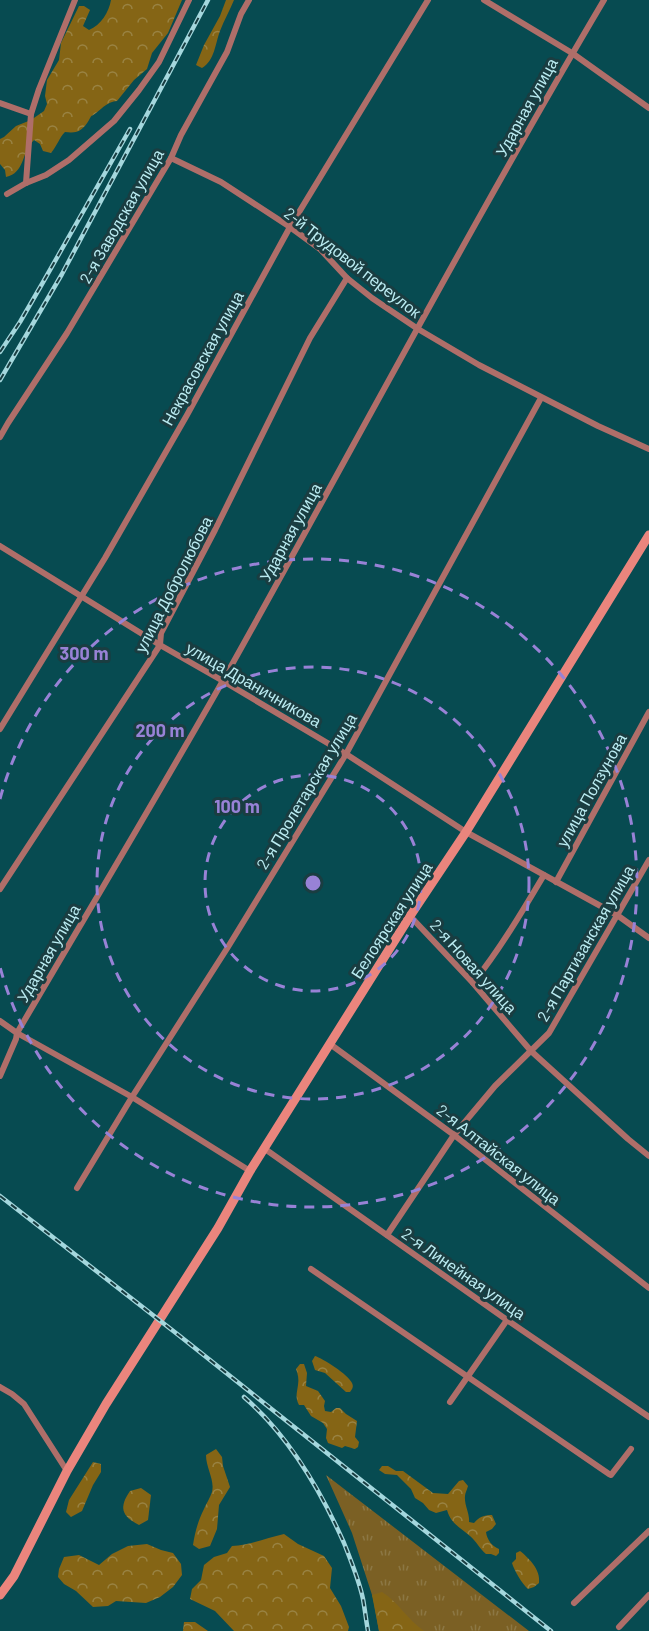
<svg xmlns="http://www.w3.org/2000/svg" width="649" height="1631" font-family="Barlow,sans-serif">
<defs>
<pattern id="grass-tufts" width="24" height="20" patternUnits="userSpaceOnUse" patternTransform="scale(1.5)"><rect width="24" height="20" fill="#7b6024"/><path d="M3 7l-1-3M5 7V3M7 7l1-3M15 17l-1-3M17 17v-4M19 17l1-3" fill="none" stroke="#8c7744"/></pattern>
<pattern id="forest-crowns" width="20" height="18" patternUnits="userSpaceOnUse" patternTransform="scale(1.5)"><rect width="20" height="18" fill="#856515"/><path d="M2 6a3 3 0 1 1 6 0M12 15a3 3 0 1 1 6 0" fill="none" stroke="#998343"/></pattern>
</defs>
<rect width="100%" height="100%" fill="#074b51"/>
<path fill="url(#grass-tufts)" d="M326 1475 529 1631H379L373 1598 352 1533Z"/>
<g fill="url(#forest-crowns)">
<path d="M111 0H182L168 33 152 53 147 69 134 80 117 101C107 102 104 107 96 113 91 117 92 114 89 120 83 130 78 134 65 132 59 138 57 146 51 153L43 151 40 144 34 140C21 153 25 173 6 177L5 170 0 164V139L4 137 16 126 31 120 44 111 47 104 45 96 47 80 59 60 61 43 79 6H84L90 10 83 26 89 30C101 25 109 12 111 0Z"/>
<path d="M226 0H234C230 10 224 20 220 31 215 44 215 60 202 68L196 65 204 45 220 16Z"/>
<path d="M315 1356C322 1358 349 1375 352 1383 354 1387 352 1389 350 1392H346L325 1373 315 1370 312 1361Z"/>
<path d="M300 1364H304L307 1373 306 1386 318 1391 325 1401 324 1406 325 1411 331 1412 336 1408H340L346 1414 357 1421 355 1437 359 1442 358 1447 355 1449 345 1446 342 1448 328 1443 326 1438 327 1429 323 1423 311 1416 304 1405H299C295 1397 297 1393 298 1385 299 1379 298 1374 296 1369Z"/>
<path d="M216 1449 222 1457 223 1466 230 1487 219 1505 217 1529 210 1546 199 1549 193 1545C195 1532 198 1521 204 1509 206 1504 210 1498 212 1492 215 1480 206 1468 206 1455Z"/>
<path d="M93 1462 101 1464V1472L93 1485 82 1511 71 1517 66 1512 69 1500Z"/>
<path d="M382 1466H388L396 1471H403L433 1493 448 1494 459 1481 463 1480 468 1486C467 1490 465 1493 465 1496 464 1505 470 1514 469 1522L474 1523C479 1517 484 1515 492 1515L496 1524 492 1529 486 1532C487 1540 492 1546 499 1549V1553L496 1556 491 1554H486C480 1549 476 1541 470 1536 460 1527 451 1524 447 1510L436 1513 429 1510 423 1503 415 1498 411 1489 397 1475 385 1474 379 1470Z"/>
<path d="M141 1488 151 1495 148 1520 139 1525C121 1516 119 1507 130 1491Z"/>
<path d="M284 1534 298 1544 324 1556 332 1568 330 1588 341 1606 349 1627 348 1631H234L215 1611 190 1599 192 1589 201 1580 204 1565 214 1557 227 1553 232 1546C251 1545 266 1538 284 1534Z"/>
<path d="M147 1544 161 1550 173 1553 181 1564 182 1575 173 1587 160 1597 146 1603 116 1601 108 1606 93 1607 76 1591 64 1584 58 1577 59 1569 64 1557 79 1555 99 1565 112 1554 128 1546Z"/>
<path d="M520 1551C529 1558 541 1570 539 1583L534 1587 528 1589C522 1584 514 1570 512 1563L516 1559V1553Z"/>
<path d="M382 1592C398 1602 408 1620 424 1631H379L372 1595Z"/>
<path d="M184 1622H195L208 1631H183Z"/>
</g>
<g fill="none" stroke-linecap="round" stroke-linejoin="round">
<g stroke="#af6e69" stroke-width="6">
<path d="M484 0 572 53 649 108"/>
<path d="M0 103 31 114"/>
<path d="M171 158 221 182 290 227 320 249 347 278 372 298 418 329 479 365 598 426 649 449"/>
<path d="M26 183 31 114 39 89 75 0"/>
<path d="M7 194 26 183 46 175 69 160 114 121 139 90 159 62 189 0"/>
<path d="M0 437 8 423 67 333 171 158 181 135 227 52 241 14 249 0"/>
<path d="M0 546 160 645 223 681 346 754 466 832 617 915 649 938"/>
<path d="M0 729 105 558 187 415 290 227 428 0"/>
<path d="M556 882 649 712"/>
<path d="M0 889 160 645 161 633 215 530 310 338 347 278"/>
<path d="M410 916 473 983 531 1051 628 1139 649 1156"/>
<path d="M473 983C500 949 522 912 544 875"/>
<path d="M0 1021 17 1033 132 1097 250 1171"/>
<path d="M330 1044 454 1135 649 1288"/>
<path d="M0 1076 16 1039 17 1033C86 915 157 797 225 677 351 452 472 223 604 0"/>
<path d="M265 1149 507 1320 649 1417"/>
<path d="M77 1188 132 1097 228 947 346 754 541 398"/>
<path d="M387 1235 454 1135 495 1086 549 1033 649 860"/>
<path d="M311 1269 609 1474 611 1475 631 1449"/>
<path d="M0 1387 12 1394 24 1404 67 1471"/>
<path d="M450 1402 507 1320"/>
<path d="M574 1603 649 1531"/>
<path d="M619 1627 649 1595"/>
</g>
<path stroke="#ea857d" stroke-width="9" d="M0 1595 14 1576 67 1471 106 1404 218 1228 250 1171 410 916 466 832 649 535"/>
<g stroke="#a4d7dd" stroke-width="4.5">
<g id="rail">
<path d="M0 352 20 322 42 284 130 129"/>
<path d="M0 380 62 274 208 0"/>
<path d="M0 1196 181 1337 551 1631"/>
<path d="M244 1397C289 1436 320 1489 344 1543 351 1561 359 1580 363 1599 365 1610 366 1620 368 1631"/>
</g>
</g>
<use href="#rail" stroke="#1a3d41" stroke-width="2" stroke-dasharray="7" stroke-linecap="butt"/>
</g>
<g fill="none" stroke="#9882d6" stroke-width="3" stroke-dasharray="10 8">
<circle cx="313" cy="883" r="108"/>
<circle cx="313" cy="883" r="216"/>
<path d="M0 799A324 324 0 1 1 0 967"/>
</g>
<g text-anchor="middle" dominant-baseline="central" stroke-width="6" stroke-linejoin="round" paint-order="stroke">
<g font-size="16" fill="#bbecf2" stroke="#1a3d41">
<text transform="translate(526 107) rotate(-61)">Ударная улица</text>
<text transform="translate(121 216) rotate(-60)">2-я Заводская улица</text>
<text transform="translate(353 262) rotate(38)">2-й Трудовой переулок</text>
<text transform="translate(202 358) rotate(-61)">Некрасовская улица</text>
<text transform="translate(290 532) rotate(-61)">Ударная улица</text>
<text transform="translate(173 584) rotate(-63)">улица Добролюбова</text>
<text transform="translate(254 684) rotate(30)">улица Драничникова</text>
<text transform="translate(591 790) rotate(-61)">улица Ползунова</text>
<text transform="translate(306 791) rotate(-59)">2-я Пролетарская улица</text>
<text transform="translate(391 920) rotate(-57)">Белоярская улица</text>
<text transform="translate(585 943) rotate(-60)">2-я Партизанская улица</text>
<text transform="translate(48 953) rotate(-60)">Ударная улица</text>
<text transform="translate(474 966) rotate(48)">2-я Новая улица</text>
<text transform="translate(499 1154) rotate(38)">2-я Алтайская улица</text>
<text transform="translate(464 1273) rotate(35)">2-я Линейная улица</text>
</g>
</g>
<circle cx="313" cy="883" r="9" fill="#9882d6" stroke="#1a3d41" stroke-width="3"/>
<g font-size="18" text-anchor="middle" font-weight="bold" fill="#9882d6" stroke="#1a3d41" stroke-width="6" stroke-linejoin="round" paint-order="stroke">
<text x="84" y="660">300 m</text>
<text x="160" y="737">200 m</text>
<text x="237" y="813">100 m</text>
</g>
</svg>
